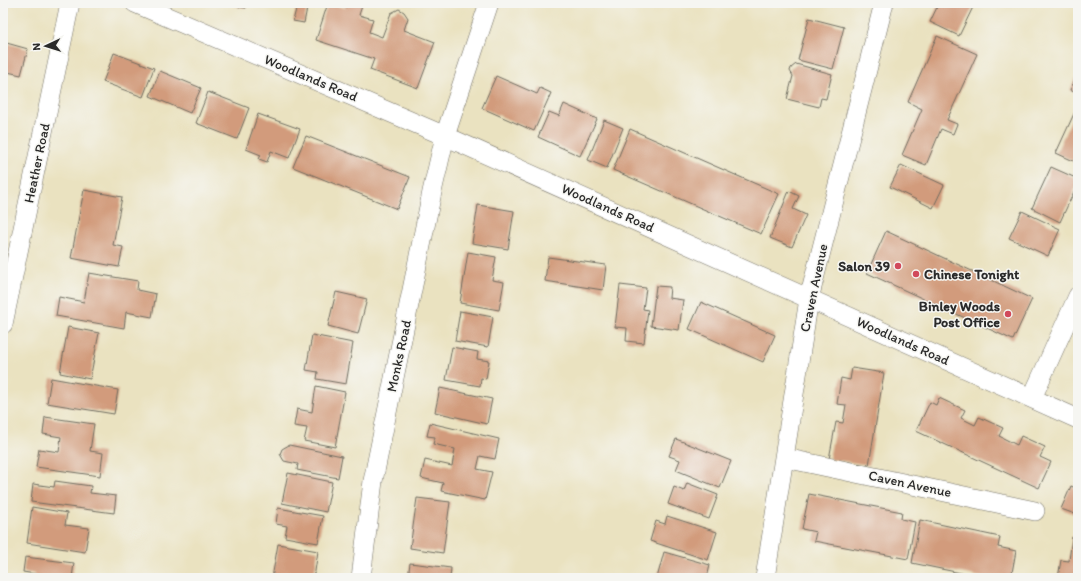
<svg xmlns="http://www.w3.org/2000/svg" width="1081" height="581" font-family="Itim,sans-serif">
<rect width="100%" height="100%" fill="#f6f6f2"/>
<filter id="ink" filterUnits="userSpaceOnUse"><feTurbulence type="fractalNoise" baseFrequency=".025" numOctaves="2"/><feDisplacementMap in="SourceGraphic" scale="8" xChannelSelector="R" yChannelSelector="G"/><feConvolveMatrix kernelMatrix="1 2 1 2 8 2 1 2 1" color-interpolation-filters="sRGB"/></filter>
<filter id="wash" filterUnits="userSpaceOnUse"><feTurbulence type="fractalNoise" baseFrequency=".012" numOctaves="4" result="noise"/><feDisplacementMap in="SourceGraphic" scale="16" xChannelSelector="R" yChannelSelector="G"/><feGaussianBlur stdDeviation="0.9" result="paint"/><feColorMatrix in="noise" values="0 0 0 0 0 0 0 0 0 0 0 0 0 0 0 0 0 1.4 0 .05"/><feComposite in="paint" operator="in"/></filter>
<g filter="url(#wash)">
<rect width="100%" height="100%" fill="#eae2c0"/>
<g id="blocks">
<g fill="#d29b7b">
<path d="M236 3H247L246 8 235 6Z"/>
<path d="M291 3H308L304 23 293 21 297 5Z"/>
<path d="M328 3 345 8 347 3H363L359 15 373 19 369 32 382 37 391 13 399 9 404 12 408 18 404 30 435 42 418 88 370 70 374 59 316 40Z"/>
<path d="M939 3H975L959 36 930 22Z"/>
<path d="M809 18 844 27 833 69 798 60Z"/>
<path d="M937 36 977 54 947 120 957 124 953 134 941 129 926 165 902 155 922 109 908 102Z"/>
<path d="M3 42 28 49 21 75 3 71Z"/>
<path d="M114 53 154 68 143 97 103 82Z"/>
<path d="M796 64 832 74 826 99 821 98 819 107 787 99 793 76 790 71 791 68Z"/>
<path d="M160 71 201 88 190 113 150 96Z"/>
<path d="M1078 73V94L1070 90Z"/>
<path d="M496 76 537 94 540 88 551 93 534 131 482 108Z"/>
<path d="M208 92 249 108 237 139 196 123Z"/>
<path d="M564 104 597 119 580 156 538 137 549 112 559 116Z"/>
<path d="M1078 105V163L1056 153Z"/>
<path d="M258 114 300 129 289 158 271 151 267 162 259 159 261 155 246 149Z"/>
<path d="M604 120 623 128 607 168 588 160Z"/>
<path d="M630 129 779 194 761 234 613 170Z"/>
<path d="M306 136 410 177 397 209 293 167Z"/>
<path d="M901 165 944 185 933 208 890 187Z"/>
<path d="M1051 167 1078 179V183L1060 222 1032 208Z"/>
<path d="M84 190 122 197 113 245 123 247 119 267 71 258Z"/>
<path d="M789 191 799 196 793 209 806 215 792 247 770 238Z"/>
<path d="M478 205 514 211 508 249 472 243Z"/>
<path d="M1022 211 1060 229 1048 256 1009 238Z"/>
<path d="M886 231 1032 299 1013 340 867 273Z"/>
<path d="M468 252 496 257 492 280 504 282 499 310 460 303Z"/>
<path d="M548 257 606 265 603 290 545 281Z"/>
<path d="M89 273 138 281 137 290 156 294 152 317 126 312 124 328 56 316 59 297 84 302Z"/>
<path d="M620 285 646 288 643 309 648 310 644 343 626 341 627 328 615 327Z"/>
<path d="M656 286 670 287 669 298 683 300 679 330 651 326Z"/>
<path d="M336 292 367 299 358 334 328 326Z"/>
<path d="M701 302 775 335 763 362 689 329Z"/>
<path d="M460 311 493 317 488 347 455 341Z"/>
<path d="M68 327 99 333 90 379 60 373Z"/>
<path d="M312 335 353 343 346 384 317 379 318 372 306 370Z"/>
<path d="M452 347 478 352 477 359 489 361 486 379 481 378 480 386 446 380Z"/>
<path d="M852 368 884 373 869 465 829 459 836 422 843 423 846 405 837 404 841 378 850 380Z"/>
<path d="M51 378 118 390 114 414 47 403Z"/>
<path d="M316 386 345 392 335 447 304 441 307 428 294 426 297 409 312 412Z"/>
<path d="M440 388 492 399 487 424 435 412Z"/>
<path d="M939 398 965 410 961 418 975 425 979 417 1003 428 999 436 1017 445 1021 436 1045 447 1040 457 1051 462 1039 488 916 431 930 402 936 405Z"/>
<path d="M45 417 94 424 90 451 103 453 100 476 36 467 39 449 59 452 61 437 43 434Z"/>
<path d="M430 423 499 439 495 459 480 456 477 469 492 472 485 500 441 491 443 483 421 478 425 460 452 466 455 449 433 444 435 437 427 436Z"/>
<path d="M676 439 731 461 720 488 676 470 680 460 669 456Z"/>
<path d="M289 445 342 456 338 478 297 470 298 464 284 461 280 454 282 449Z"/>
<path d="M288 473 332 482 326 512 282 503Z"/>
<path d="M55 481 91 486 90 493 116 496 114 513 31 502 33 484 54 487Z"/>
<path d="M687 483 718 495 709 519 668 504 674 487 684 491Z"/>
<path d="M1071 486 1078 489V515L1061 509Z"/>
<path d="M809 494 902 512 901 519 915 522 908 559 814 541 816 532 802 529Z"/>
<path d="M417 498 450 502 443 553 410 548Z"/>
<path d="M32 507 67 513 65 525 89 528 85 552 27 543Z"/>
<path d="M278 508 323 516 318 543 285 537 287 526 276 524Z"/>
<path d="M667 516 717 532 708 560 650 541 656 521 665 524Z"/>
<path d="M920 520 1000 537 998 547 1016 551 1011 578H985L912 563Z"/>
<path d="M1072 537 1078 538V578H1058L1061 560 1069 561Z"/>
<path d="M278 544 318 551 314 578H272Z"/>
<path d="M664 552 710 565 707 578H657Z"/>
<path d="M25 557 74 563 72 578H34L35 574 23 572Z"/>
<path d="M410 563 451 568 450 578H408Z"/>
</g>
</g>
</g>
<g filter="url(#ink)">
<use href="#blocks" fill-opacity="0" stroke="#6e6b5f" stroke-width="1"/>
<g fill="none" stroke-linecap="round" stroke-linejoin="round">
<g stroke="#6e6b5f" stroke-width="20">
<g id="minor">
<path d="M135 3 445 136 1078 419"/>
<path d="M3 324 70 3"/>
<path d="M1032 398 1078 296"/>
<path d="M785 458 1035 511"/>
<path d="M361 578 373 481 432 192 445 136 489 3"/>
<path d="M765 578 809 299 884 3"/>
</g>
</g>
<use href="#minor" stroke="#fff" stroke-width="19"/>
</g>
</g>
<g fill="#d1495b" stroke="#f6f6f2" stroke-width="1.5">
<circle cx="898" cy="266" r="4"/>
<circle cx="916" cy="274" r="4"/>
<circle cx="1008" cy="314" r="4"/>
</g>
<g text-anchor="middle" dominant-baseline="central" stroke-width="3" stroke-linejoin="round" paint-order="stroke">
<g font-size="14" fill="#2b2b2b" stroke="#f6f6f2">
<text transform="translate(311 78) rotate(23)">Woodlands Road</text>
<text transform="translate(37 163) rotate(-78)">Heather Road</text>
<text transform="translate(608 208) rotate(24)">Woodlands Road</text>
<text transform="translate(814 288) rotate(-78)">Craven Avenue</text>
<text transform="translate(903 341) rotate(24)">Woodlands Road</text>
<text transform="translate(399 356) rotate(-78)">Monks Road</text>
<text transform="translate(910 484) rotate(12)">Caven Avenue</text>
</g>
<g font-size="14" font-weight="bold" fill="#2b2b2b" stroke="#f6f6f2" text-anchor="end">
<text x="890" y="266">Salon 39</text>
<text x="924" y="274" text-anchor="start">Chinese Tonight</text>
<text x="1000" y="306">Binley Woods<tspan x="1000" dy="16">Post Office</tspan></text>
</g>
</g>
<rect width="1081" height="581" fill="none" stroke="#f6f6f2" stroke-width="16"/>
<g transform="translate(46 46) rotate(266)" stroke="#f6f6f2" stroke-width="3" paint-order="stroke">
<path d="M0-3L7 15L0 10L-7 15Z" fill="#2b2b2b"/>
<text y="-6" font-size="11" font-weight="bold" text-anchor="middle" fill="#2b2b2b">N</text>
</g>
</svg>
